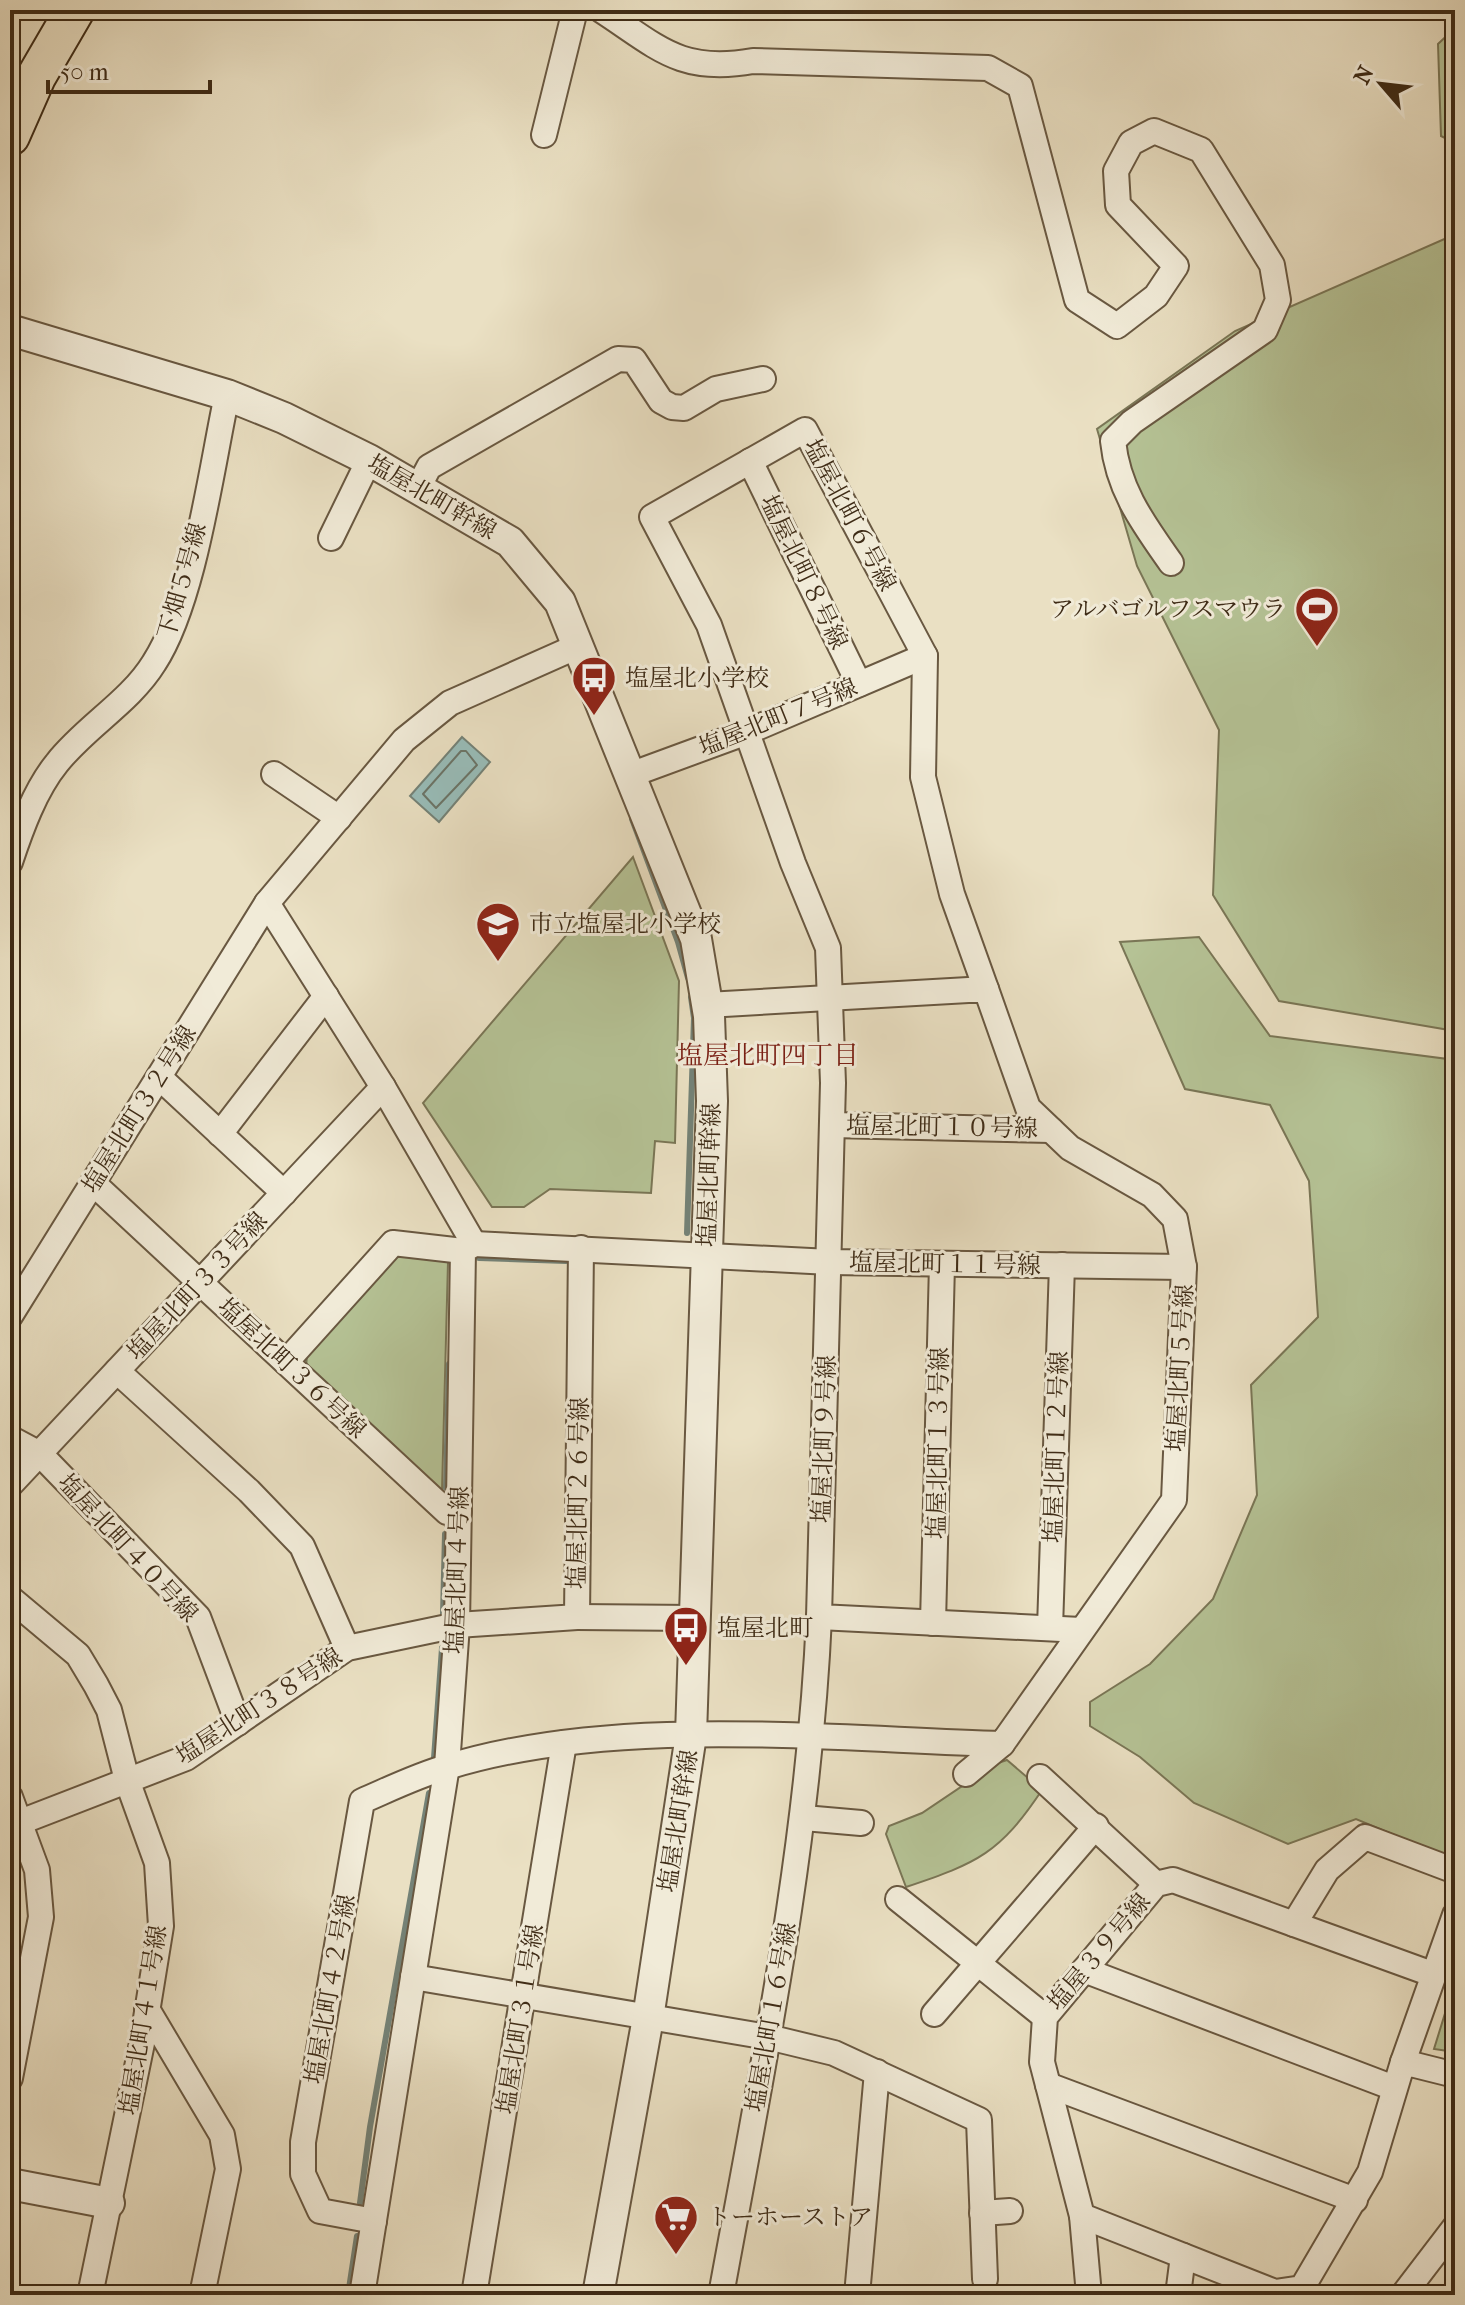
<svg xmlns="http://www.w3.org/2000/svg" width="1465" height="2305" font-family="'IM FELL French Canon','Noto Serif JP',serif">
<rect width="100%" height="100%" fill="#eae0c3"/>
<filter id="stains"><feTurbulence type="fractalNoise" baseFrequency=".0025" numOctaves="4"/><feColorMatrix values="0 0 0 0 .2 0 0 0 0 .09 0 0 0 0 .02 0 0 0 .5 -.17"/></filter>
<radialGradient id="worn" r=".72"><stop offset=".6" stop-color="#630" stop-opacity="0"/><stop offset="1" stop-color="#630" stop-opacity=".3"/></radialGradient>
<g fill="#b5c295" stroke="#7a7656" stroke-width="2">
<path d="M1455 28V143L1441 136 1438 44Z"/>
<path d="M1449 237 1455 243V1031L1279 1001 1213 895 1219 730 1137 566 1097 429 1235 331Z"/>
<path d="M633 857 679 981 675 1143 655 1141 651 1193 550 1189 524 1207H492L423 1103Z"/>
<path d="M1199 937 1270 1036 1455 1060V1860L1356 1819 1288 1844 1194 1803 1140 1757 1090 1726V1702L1150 1664 1213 1599 1257 1495 1251 1385 1318 1317 1309 1181 1270 1105 1185 1089 1120 942Z"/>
<path d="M402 1253 444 1256 448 1262 442 1491 306 1368 307 1355 391 1260Z"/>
<path d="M1007 1760 1042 1790C1000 1853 978 1863 906 1887L886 1834 889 1826 922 1813 995 1764Z"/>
<path d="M1455 1981V2052L1434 2049Z"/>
</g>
<path fill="#98bcb8" stroke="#748277" stroke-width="2" d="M462 737 490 762 439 822 410 796Z"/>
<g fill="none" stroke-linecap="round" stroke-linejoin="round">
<path stroke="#6b7467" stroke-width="2" d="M461 751H466L477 765 436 808 423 794Z"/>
<g stroke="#748277" stroke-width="6">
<path d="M632 819 678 942 688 978"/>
<path d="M687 1233 694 1018 691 997"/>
<path d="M479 1258 566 1261"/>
<path d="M446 1488 449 1364"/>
<path d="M443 1614 445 1534"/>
<path d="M434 1758 442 1648"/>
<path d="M360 2203 370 2127 429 1793"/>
<path d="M348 2295 357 2236"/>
</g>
<g stroke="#695841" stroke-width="28">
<g id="minor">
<path d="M601 10C658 47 680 74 753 61L988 68 1020 86 1077 300 1117 326 1156 296 1176 266 1118 205 1116 171 1131 143 1154 131 1201 150 1272 265 1278 300 1265 330 1132 422 1113 441C1118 490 1143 523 1171 563"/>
<path d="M544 135 575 10"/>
<path d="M750 461 859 684"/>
<path d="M418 488 429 467 618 359 634 360 661 401 672 407 684 408 716 389 763 379"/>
<path d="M331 538 369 460"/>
<path d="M274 774 339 818"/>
<path d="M630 775 747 732 925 656"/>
<path d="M10 862C21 829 35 790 57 763 85 727 130 702 154 663 194 602 211 470 227 395"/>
<path d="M267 903 383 1087 474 1244 463 1251 457 1625 447 1766 362 2295"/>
<path d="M986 989 952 894 923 777 925 656 805 430 652 517 709 625 793 863 828 948 833 1083 819 1617 1081 1630"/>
<path d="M159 1077 284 1193"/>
<path d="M832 1125 1051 1130"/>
<path d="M220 1134 326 996"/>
<path d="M93 1183 447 1512 459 1511"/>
<path d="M474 1244 830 1262 1184 1267"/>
<path d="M10 1316 267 903 404 740 450 703 578 646"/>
<path d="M286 1362 393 1243 463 1251"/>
<path d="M117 1371 249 1491 302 1546 347 1648"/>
<path d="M10 1438 40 1454 198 1617 238 1723"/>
<path d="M10 1485 383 1087"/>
<path d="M10 1598 78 1655 96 1685 109 1710 127 1780 157 1863 161 1926 142 2043 90 2295"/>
<path d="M577 1617 695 1618"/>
<path d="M933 1623 942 1264"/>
<path d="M1050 1628 1062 1265"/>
<path d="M966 1774 1002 1744"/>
<path d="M1040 1777 1156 1884"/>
<path d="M10 1797 37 1870 41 1917 10 2078"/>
<path d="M804 1818 861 1823"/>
<path d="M10 1826 186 1758 347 1648 457 1625 577 1617 581 1248"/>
<path d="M1455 1871 1365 1837 1327 1870 1294 1924 1173 1880 1156 1884 1045 2017 1042 2062 1082 2216 1275 2292 1302 2288 1370 2172 1403 2062 1455 2075"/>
<path d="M898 1899 1045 2017"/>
<path d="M1294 1924 1432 1974"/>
<path d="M1084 1970 1394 2088"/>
<path d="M413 1977 768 2037 834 2053 979 2120 985 2279"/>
<path d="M147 2009 222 2135 228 2169 202 2295"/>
<path d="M934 2014 1096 1826"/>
<path d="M1403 2062 1455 1915"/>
<path d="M1048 2085 1355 2200"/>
<path d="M982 2213 1010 2211"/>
<path d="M1082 2216 1089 2295"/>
<path d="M374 2221 320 2211 303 2174V2142L362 1801C390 1789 418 1775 447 1767 615 1715 826 1739 1002 1744L1174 1500 1184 1267 1175 1219 1152 1195 1070 1148 1028 1108 986 989 707 1005"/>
<path d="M474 2295 564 1743"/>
<path d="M721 2295C762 2070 809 1846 819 1617"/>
<path d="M857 2295 877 2072"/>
<path d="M1178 2295 1183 2256"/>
<path d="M1403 2295 1455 2227"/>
</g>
</g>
<g stroke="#695841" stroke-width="34">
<g id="tertiary">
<path d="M10 330 227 395 284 418 369 460 510 542 560 602 696 939 709 1016 712 1101 691 1735 648 2018 598 2295"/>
<path d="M10 2184 109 2203"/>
</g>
</g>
<g stroke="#3e2b16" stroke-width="42">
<path id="primary" d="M10 136 36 77 75 10"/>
</g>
<use href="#minor" stroke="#f1ebd8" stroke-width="24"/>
<use href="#tertiary" stroke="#f1ebd8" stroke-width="30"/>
<use href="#primary" stroke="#eae0c3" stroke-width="38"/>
</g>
<defs>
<g id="stadium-pin" transform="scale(2.3)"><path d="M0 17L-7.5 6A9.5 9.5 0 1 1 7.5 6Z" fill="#8f2418" stroke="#f1ebd8"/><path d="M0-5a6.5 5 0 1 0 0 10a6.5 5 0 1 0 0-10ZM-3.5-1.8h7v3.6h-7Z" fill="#fff"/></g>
<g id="bus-pin" transform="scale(2.3)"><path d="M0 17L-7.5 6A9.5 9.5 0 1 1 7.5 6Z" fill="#8f2418" stroke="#f1ebd8"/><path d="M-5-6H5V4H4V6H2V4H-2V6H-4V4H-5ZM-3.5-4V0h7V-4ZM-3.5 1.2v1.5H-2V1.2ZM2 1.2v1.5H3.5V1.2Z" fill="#fff"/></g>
<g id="school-pin" transform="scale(2.3)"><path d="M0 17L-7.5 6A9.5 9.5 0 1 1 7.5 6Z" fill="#8f2418" stroke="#f1ebd8"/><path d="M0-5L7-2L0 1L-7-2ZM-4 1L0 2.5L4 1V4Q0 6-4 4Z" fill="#fff"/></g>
<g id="supermarket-pin" transform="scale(2.3)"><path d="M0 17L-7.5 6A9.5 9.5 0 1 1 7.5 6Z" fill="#8f2418" stroke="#f1ebd8"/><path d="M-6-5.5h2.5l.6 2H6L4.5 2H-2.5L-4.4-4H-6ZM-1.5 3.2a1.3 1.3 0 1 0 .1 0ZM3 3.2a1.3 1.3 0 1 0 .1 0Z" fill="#fff"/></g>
</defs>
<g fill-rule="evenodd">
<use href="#stadium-pin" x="1317" y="609"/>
<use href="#bus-pin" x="594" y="678"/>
<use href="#school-pin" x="498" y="924"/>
<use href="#bus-pin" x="686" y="1628"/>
<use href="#supermarket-pin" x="676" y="2217"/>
</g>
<g text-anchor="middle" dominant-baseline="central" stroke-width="6" stroke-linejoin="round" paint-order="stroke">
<g font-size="24" fill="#3e2b16" stroke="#f1ebd8">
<text transform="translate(432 497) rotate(30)">塩屋北町幹線</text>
<text transform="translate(850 515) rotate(62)">塩屋北町６号線</text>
<text transform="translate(804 572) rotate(64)">塩屋北町８号線</text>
<text transform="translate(182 581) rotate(-74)">下畑５号線</text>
<text transform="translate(778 717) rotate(-22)">塩屋北町７号線</text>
<text transform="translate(139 1109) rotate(-58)">塩屋北町３２号線</text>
<text transform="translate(942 1127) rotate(1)">塩屋北町１０号線</text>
<text transform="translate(709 1175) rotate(-88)">塩屋北町幹線</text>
<text transform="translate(945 1264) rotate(1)">塩屋北町１１号線</text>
<text transform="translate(197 1286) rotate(-47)">塩屋北町３３号線</text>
<text transform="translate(292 1368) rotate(43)">塩屋北町３６号線</text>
<text transform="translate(1180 1368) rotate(-87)">塩屋北町５号線</text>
<text transform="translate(824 1439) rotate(-88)">塩屋北町９号線</text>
<text transform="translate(938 1443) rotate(-89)">塩屋北町１３号線</text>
<text transform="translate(1056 1447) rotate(-88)">塩屋北町１２号線</text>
<text transform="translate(578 1493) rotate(-89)">塩屋北町２６号線</text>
<text transform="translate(128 1548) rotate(47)">塩屋北町４０号線</text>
<text transform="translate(457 1570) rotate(-88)">塩屋北町４号線</text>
<text transform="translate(259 1706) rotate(-33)">塩屋北町３８号線</text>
<text transform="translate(678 1821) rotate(-81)">塩屋北町幹線</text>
<text transform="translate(1099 1952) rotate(-50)">塩屋３９号線</text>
<text transform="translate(330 1989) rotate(-80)">塩屋北町４２号線</text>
<text transform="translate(771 2017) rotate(-80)">塩屋北町１６号線</text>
<text transform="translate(520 2019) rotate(-81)">塩屋北町３１号線</text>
<text transform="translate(143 2020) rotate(-81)">塩屋北町４１号線</text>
</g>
<g font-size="24" fill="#3e2b16" stroke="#f1ebd8" text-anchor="start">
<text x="1286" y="609" text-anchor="end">アルバゴルフスマウラ</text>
<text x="625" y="678">塩屋北小学校</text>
<text x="529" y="924">市立塩屋北小学校</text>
<text x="717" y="1628">塩屋北町</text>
<text x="707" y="2217">トーホーストア</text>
</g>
<g font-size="26" fill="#7a1f14" stroke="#f1ebd8">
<text x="768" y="1055">塩屋北町四丁目</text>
</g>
</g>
<rect width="1465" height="2305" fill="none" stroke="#eae0c3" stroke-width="40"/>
<rect x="12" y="12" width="1441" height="2281" fill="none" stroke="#3e2b16" stroke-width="4"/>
<rect x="20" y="20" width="1425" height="2265" fill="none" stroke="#3e2b16" stroke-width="2"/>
<g transform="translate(1381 84) rotate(298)" stroke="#f1ebd8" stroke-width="6" paint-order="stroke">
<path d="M0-6L14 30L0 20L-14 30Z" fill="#3e2b16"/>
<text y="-12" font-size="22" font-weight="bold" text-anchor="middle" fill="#3e2b16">N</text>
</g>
<path d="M48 80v12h162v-12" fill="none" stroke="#3e2b16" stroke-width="4"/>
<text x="60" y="80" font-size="24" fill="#3e2b16" stroke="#f1ebd8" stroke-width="6" paint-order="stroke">50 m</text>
<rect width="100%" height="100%" filter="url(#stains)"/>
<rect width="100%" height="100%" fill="url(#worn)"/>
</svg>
